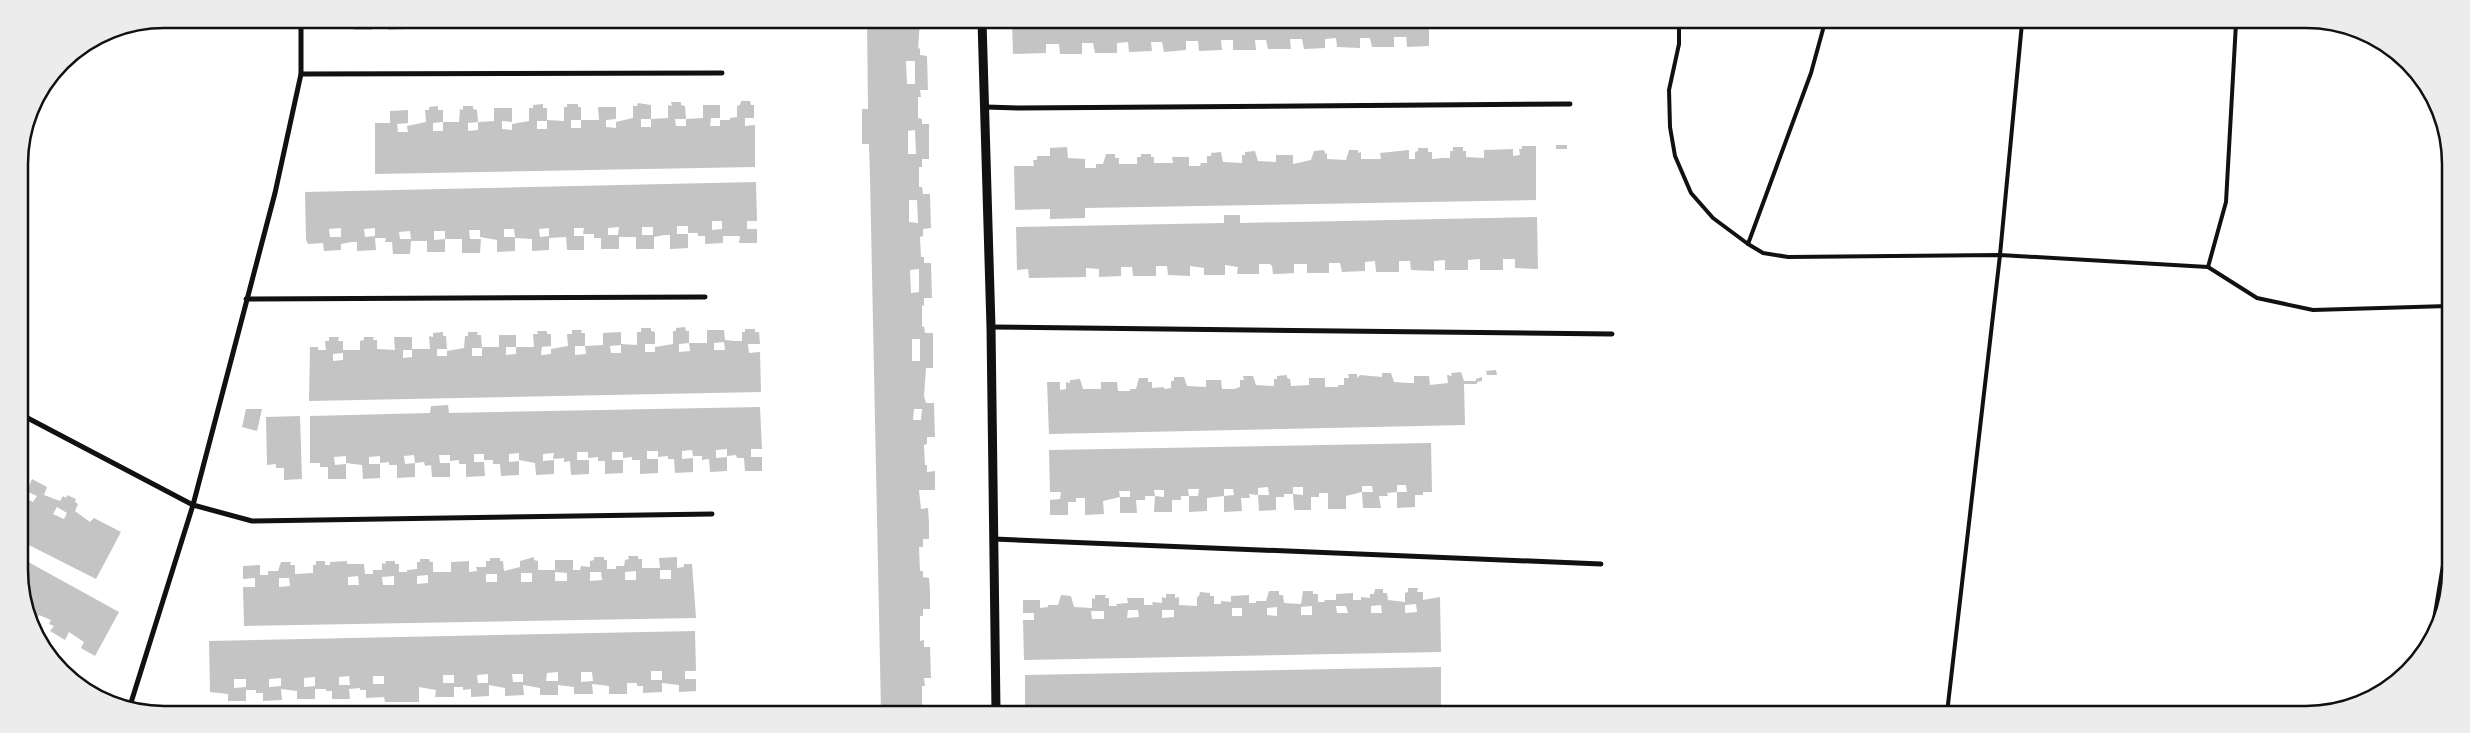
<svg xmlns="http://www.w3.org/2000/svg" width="2470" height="733" font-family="Lato,sans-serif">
<rect width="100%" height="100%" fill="#fff"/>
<g fill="#c4c4c4" fill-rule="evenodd">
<path d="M354 19H371L372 30H354Z"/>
<path d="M389 19H406L407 29 388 30Z"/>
<rect x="424" y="19" width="17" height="10"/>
<path d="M457 19H476V28H458Z"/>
<path d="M493 19 510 20V27H493Z"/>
<rect x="527" y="20" width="18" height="7"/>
<path d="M562 20H579L580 26H562Z"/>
<path d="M597 20H614L615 26H597Z"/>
<rect x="631" y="20" width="18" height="5"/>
<path d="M666 20H684V24H665Z"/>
<path d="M701 20H719V24H700Z"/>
<path d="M735 20H752V22L735 23Z"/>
<path d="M867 20H920L918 49 920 48V55L927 56 928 90H920L921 97H918V118L922 119V124H929V159H922V167H919V187H922L923 194H930L931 228 923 229V236L920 237 921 257H924V263H931L932 298H924V306L922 305V327L924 326 925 333H933V368H926L924 396 926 403H934L935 437H927V444L924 445 925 465H927V472L935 471V490H919L921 509 928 508 929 523V539H923V547H919L920 571H923V577L929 578 930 592V609H923V616H920V641L924 640V647H930L931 678H924L925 686H922V711H881L870 177 869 144H862V109H868ZM906 61H915V84H907ZM915 130 916 154H908V131ZM909 200H917L918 223 909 222ZM919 269V292L911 293 910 270ZM912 339H920V361H912ZM914 409H922L921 420H913Z"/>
<path d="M1012 21 1429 22V46L1407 47 1406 34V37H1394V47H1372L1370 38H1360V48L1337 47 1336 38 1325 39V48L1304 49 1302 39H1290L1291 49H1268L1266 40H1255L1256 50H1233V40H1221L1222 50 1199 51 1198 41H1186V50L1164 52 1162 42H1151L1152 51 1129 52 1128 42 1117 43V53H1095L1093 43H1082V54H1060L1059 44H1046V53L1013 54Z"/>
<path d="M741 101H750L751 105H754V118H745V126L755 125V167L375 174V123H390V111L408 110V123L397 124 398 132H408L407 126 426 122 425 110H429V107L438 106V110H443V122H459L460 109 463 110V106H473V109L477 110 478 122 494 121V108H512V122L502 121V129L512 130V124L529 121V108H533V105L543 104V108H547V121H537V129H547V120L564 121V107H567V104H578V107H581V120H599L598 107H616V119L606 120V127L616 128V122L633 118V106H637L638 103 651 105V119L668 118V105L672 106 671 102H681V105L685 106 686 119H675L676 126H686V119L703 118V105H720V118H711L710 126H720V120H730V118L737 117V106L740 105ZM641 119H651V127H641ZM571 120H581V128H571ZM443 122V131H433V123ZM478 122V130L468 131V123Z"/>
<rect x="1556" y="145" width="11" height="4"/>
<path d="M1522 146H1536V200L1085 208V218L1050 219V209L1015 210 1014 166H1034L1033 160H1037V156H1050V148L1067 147 1068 158 1085 159V168H1096V164H1103L1106 154H1115V158H1119V164H1137V157H1141V154H1151V157H1154V163H1173L1172 157H1189V166H1200L1201 163H1207V156H1211V153L1221 152 1223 162 1242 163V155H1245V152L1255 151 1258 161 1276 162V155H1293V164L1311 160 1314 151 1324 150 1325 153 1327 154V159L1346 160 1349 150H1358V153L1361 152V159H1381L1380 153 1409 150V159H1415V152L1418 151V148H1428V152H1432V159L1443 158H1450V151H1453V147H1463V151H1466V157L1484 158V150L1513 149V156L1520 155 1519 149H1522Z"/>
<path d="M756 182 757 221H747V229H757V243H739L740 236H723V243L705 244V236H698V233H688V226H677V234H688V248L670 249V235H664L654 237V249H636V237H619V249H601V238H594V234H583L584 228H574V236H584V250H567L566 237 549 238V250L532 251V239L515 238V251L497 252V240L480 237V230H469L470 239H481L480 253H462V239H445V231H434V240L445 239V252H427V241H411L410 254H393L392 242H385L386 238H375L376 250 357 251V242H352L341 244V250L324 251 323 243 308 244 306 240 305 192ZM712 221H722V229L712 230ZM619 227 618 235H608V228ZM642 227H653V235H642ZM341 228V237H330L329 229ZM375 228V236L365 237 364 229ZM549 228V236L540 237 539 229ZM504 229H514L515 237H504ZM410 231 411 239H400L399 232Z"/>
<path d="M1224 215H1240V223L1537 217 1538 269 1515 268V259H1503V270H1480V259L1468 260V270H1445V260L1434 261V271L1411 270 1410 261H1399V272H1376L1375 261 1365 262V271L1342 272 1340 263H1329V273H1307V264H1294V273L1278 274H1273L1272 266 1270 264H1259V274H1237L1238 267 1225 265V275H1204V268L1190 266V276L1168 275 1167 266H1156V276H1133L1132 267H1121V276L1099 277V269L1086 268V277L1029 278 1028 269 1017 270 1016 227 1224 223Z"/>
<path d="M685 327 686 331H689V343L679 344V352L690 351 689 343H707V330H724L725 340 735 341H742V332H745V329H755V332H759L760 344H748L749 353 760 352 761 392 309 401 310 347H318V350H326L325 341H329V337H339L338 341H343V350H360V341L364 340V337H374L373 340H377V349L395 350 394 337H412V350H403V358L412 357V349H430L429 336 433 337V333L443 332V336H446L447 349H437V356H447V351L464 348 465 336H468V332H478L477 335H481L482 348H472V356H482V347H499V335H516V347H506V355L516 354V347H534L533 334H538L537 331H547V334H551V346L542 347 541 355 551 354V349L568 346 567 334H572V330H582L581 333H585V346H575V355L586 354 585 346 603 345V333L621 332V345L610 346 611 353H621V344L637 345V332H641V328H651V331L655 332V344H645V352H655V347L673 344V331H676V328ZM724 342 725 350H714V343ZM343 353V360L333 361V354Z"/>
<path d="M1496 370 1497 375H1487L1486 371Z"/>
<path d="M1461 372 1464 381H1476V379L1482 377V381L1477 382V384H1464L1465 425 1049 434 1047 382H1060V390L1066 389V382L1070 383V380L1080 379 1083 389H1101V382H1117L1118 391H1130V389H1136L1139 378H1148V382H1152V388L1164 387V389L1171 388V381H1174V377H1184L1187 386 1206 387V380H1221L1222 389H1234L1240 387V380H1244L1243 376H1253L1256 385 1274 386V379H1277V376L1287 375V378L1290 379 1291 386 1309 385V378H1325V387H1338V385H1344V378H1349L1348 374H1357V378L1360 375 1382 377V373H1391L1394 382 1408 383H1414V376H1429L1430 385 1448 383 1447 375 1452 376 1451 373Z"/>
<path d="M448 405 449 413 760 407 762 449H751V457H762V471H745L744 458H737L736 455 727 456V449L716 450V458L727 457V471L710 472 709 459 702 460V456H693L692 450 682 451V459L693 458V472L675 473 674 459H668V456L658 457V451H647V459H658V473L640 474V460H632V457L623 458V452H612V460H623V473L605 474V461H598V457L588 458V452H577V460H589V474L571 475 570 461 564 462V458L553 459 554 453 543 454V461L554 460V474L536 475 535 463 519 460V453L509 454V462L519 461V475L501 476 500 464H493V460H484V454H474V462H484L485 476 466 477V464H459V460L450 461V455H439L440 463H450V477H432L431 465 425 466 424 462 415 463 414 455 404 456 405 464 415 463V477L397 478V465H389V462L380 463V456L369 457V464H380V478L363 479 362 465 346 463V456L334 457 335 465 346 464V479H328V467H320V463H310V416L430 413 431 406Z"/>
<path d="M246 409H262L257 431 242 427Z"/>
<path d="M300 416 302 479 284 480V468H276V464L267 465 266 417Z"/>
<path d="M1431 443 1432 492H1423V495H1415V507L1397 508V492H1407L1406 485H1397V492L1387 493 1388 496H1379L1381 508H1363L1362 492H1373L1372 486H1362V492L1346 496V509H1328V493H1319V497H1311V510H1294L1293 494 1303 495V487H1293V494H1284V497H1276V510L1259 511 1258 495H1269L1268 487 1258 488V495L1249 494 1250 498H1241L1242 511 1224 512V496L1207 498V511L1189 512V496H1198L1199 489H1188L1189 496H1181V500H1172V512H1154L1155 496 1164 497V490H1154L1155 496H1145V500H1136L1137 513H1120V497H1130V491H1119L1120 497 1103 501 1104 514 1085 515V498H1076V502H1068V515H1050V500L1060 499 1061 492H1050L1049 450ZM1224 489H1233L1234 495 1224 496Z"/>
<path d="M32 479 47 487 44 495 60 501 63 496 66 498 67 495 76 499 75 502 78 504 75 511 90 522 94 518 121 532 96 579 21 541V480L29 486ZM26 491 37 496 33 502 23 497ZM57 507 67 513 64 519 53 514Z"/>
<path d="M628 556H638V559H642V568H660L659 558 677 557V568L684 567V564H692L696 618 244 626 243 587H255V578L243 579V566L260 565V575H268V571H278L281 562H291L290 565H295V574L313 573V565H316V561H325V565H330V562L347 561V564H364L365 574H373V570H382V563L385 564 386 561H395V564H399V572H407V570L417 569V562H420V559H429L430 562H433V572H451V562L469 561V572L477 571 476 567H486V561H490V558H500V561H503L504 571 520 567V561L534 557V560L538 561V570H555V560H573V570H580L581 566 590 567V561L594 560V557H604V560H607V569H616V566H624L625 560 629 559ZM660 570H671V579H660ZM636 571V580H625V572ZM555 572 567 573V581H555ZM590 572H601L602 580 590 581ZM521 573H532V582H521ZM486 574H497V582H486ZM428 575V583L417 584V576ZM358 576 359 585H348V577ZM394 576V585H383L382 577ZM279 578H289L290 586 279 587Z"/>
<path d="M21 558 119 612 95 656 81 648 84 642 69 632 65 640 50 631 54 626 49 624 51 620 39 615 34 624 21 598Z"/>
<path d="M1408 588H1418L1417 592H1423V600L1440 597 1441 652 1024 660 1023 620H1034V613H1023V600H1040V608L1048 607V605H1058L1061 595 1071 596 1074 607 1092 608V598L1095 599V595H1106L1105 598H1109V606H1117L1116 604 1128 603 1127 598H1144V605H1153L1152 602 1162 603V597L1166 598V594H1175V598L1179 597V605L1197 606V597L1199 596 1200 592 1210 593V596H1214V604H1221V601L1231 602V596L1249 595V603H1256V601H1266L1269 591H1279V595H1283L1284 603 1301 604 1303 591H1313V594H1318V602H1324L1325 600H1336V594L1353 593V600H1361V597L1370 598V594H1374L1375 589H1383V593H1387L1388 600 1405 602V593L1408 592ZM1416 604 1417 612 1405 613V605ZM1381 605 1382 613H1371V606ZM1312 606V615H1301V607ZM1336 606H1346L1348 613H1337ZM1277 607V616L1267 615V608ZM1232 608H1242V616H1232ZM1128 610H1138L1139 617 1127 618ZM1162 610H1174V617L1162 618ZM1091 611H1104V619H1092Z"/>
<path d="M695 631 696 671H685V679H696V691L679 692V685L662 683V692L643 693V686H637V683H627V694H609V686L592 684 593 694H574V687L558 685V695H540V688L523 685 524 695 505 696V688L489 685V696L471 697V689L463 690V687H454V697H435L436 690 419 687V702H385L384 697 366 698V690H360V688L349 689 350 699H332V691H326V689H315V699H297V691L281 689 282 700 263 701V693H256V690H246V701H228V694L210 692 209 641ZM651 671H662V680H651ZM558 672V681H546L547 673ZM581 672H592L593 681 581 682ZM488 674V683H478L477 675ZM512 674H523V682H513ZM443 675H454V683H443ZM349 676 350 685H339V677ZM373 676H384V684H373ZM315 677V686L304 687V678ZM281 678V686L269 687V679ZM234 679H246V687L234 688Z"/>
<path d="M1441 667V712H1418L1417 709H1407V712H1382V710L1372 712 1025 711V675Z"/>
</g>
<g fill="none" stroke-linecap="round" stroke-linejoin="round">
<g stroke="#111" stroke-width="4">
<path d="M1679 22V44L1669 90 1670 127 1675 156 1691 193 1713 218 1748 244 1763 253 1788 257 2000 255 2208 267 2257 298 2313 310 2448 306"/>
<path d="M1748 244 1811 73 1825 22"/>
<path d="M2208 267 2226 202 2236 23"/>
<path d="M1947 713 2000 255 2022 23"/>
</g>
<g stroke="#111" stroke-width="5">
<path d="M301 74 722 73"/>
<path d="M986 107 1018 108 1570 104"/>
<path d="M246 299 705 297"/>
<path d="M991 327 1612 334"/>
<path d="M20 414 193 505 252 521 712 514"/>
<path d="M994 539 1601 564"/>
<path d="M2433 629 2447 544"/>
<path d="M129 709 193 505 275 193 301 74V19"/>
</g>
<path stroke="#111" stroke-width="9" d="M982 21 991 327 996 711"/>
</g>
<path d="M0 0H2470V733H0ZM164 28H2306A136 136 0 0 1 2442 164V570A136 136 0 0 1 2306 706H164A136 136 0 0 1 28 570V164A136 136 0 0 1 164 28Z" fill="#ececec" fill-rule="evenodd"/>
<path fill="none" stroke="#111" stroke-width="2.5" d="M164 28H2306A136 136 0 0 1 2442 164V570A136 136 0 0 1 2306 706H164A136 136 0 0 1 28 570V164A136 136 0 0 1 164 28Z"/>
</svg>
